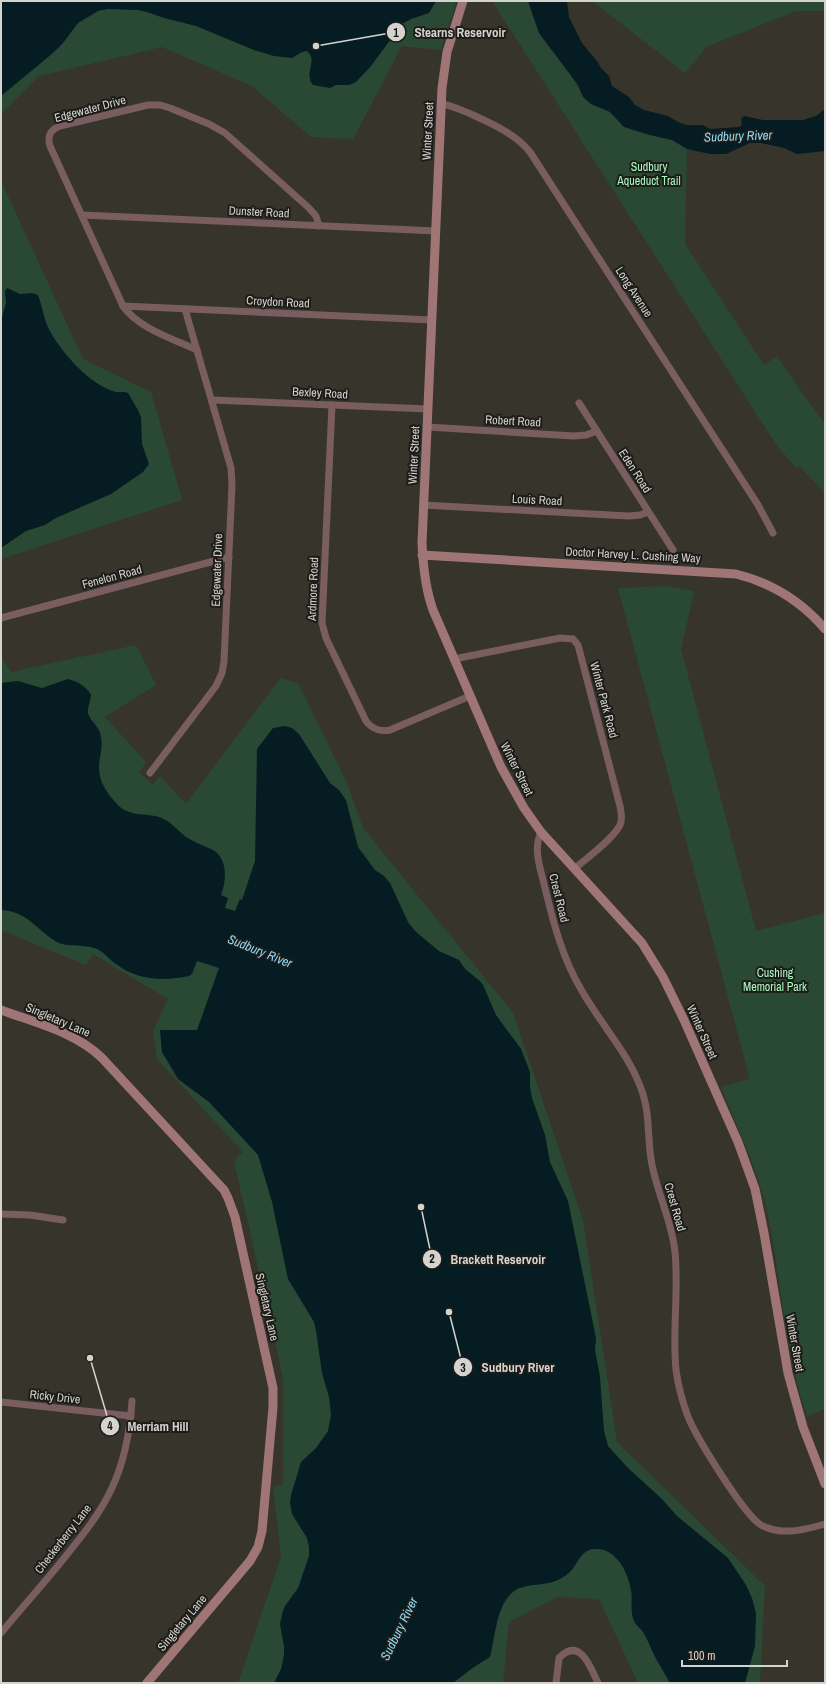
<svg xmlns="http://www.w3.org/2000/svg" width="826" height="1684" font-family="'Archivo Narrow',sans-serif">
<rect width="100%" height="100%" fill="#37342c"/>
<g fill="#2a4934">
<path d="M1 1H457L441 50 402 46 353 139 311 137 252 86 162 47 39 76 1 114Z"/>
<path d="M492 1H528L537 27 543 39 573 78 583 97 588 102 610 112 622 125 632 130 672 140 687 149 685 244 764 365 777 356 805 397 825 424V493L799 466 796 468 775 443Z"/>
<path d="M592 1H825V11H796L706 47 685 73Z"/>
<path d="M1 181 83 359 151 392 182 500 4 558 1 565Z"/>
<path d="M667 586 694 591 681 649 756 931 825 913V1409L807 1416C784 1350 781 1278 767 1210 757 1168 737 1127 721 1087L750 1079 618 588Z"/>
<path d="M136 645 156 685 105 717 146 762 139 773 153 785 160 776 186 804 281 678 298 683 347 783 363 828 513 1013 583 1220 617 1442 765 1586 760 1683H638L599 1599 557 1597 509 1622 503 1683H238L281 1557 273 1486 283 1485V1377L234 1161 243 1152 157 1059 153 1031 168 999 93 954 86 965 1 930V657L11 672Z"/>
</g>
<g fill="#051c23">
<path d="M1 1H436L429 13 411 19 402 24 371 66 356 82 349 85H336L330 88 313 85C312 83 310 82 310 79 307 70 317 59 307 51L302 52 292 58 274 56 254 50 196 26 164 18 150 13 138 10 108 9 98 11 78 23 63 43 53 53 1 96Z"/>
<path d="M528 1H567L569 17 582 43 597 61 601 68 609 76 612 86 629 97 635 105 644 110 668 116 678 122 686 125H703L710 129 739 127 742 125 741 119 744 116 763 120H803L816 116 825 109V151L797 154 784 148 761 143H750L726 154H710L687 149 672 140 650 135 624 127 610 112 591 104 583 97 578 85 539 33Z"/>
<path d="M7 288 20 294 32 293 38 295C42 305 43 315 47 325 57 348 90 386 116 392 120 393 123 391 128 393L138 410 141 417 142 444 149 464 143 472 111 494 56 518 45 525 26 531 1 548V321L6 303 5 291Z"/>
<path d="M68 679C77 681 87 687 91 695 91 701 87 707 88 713 91 723 100 726 101 737 103 746 100 755 99 764 98 781 106 792 117 804 129 817 145 813 159 817 171 821 177 830 186 837 194 842 202 845 211 849 228 857 227 880 221 895L228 898 225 908 235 911 240 899 242 900 255 861 257 749 273 728 285 726 292 728 299 734 330 783 339 790 346 800 358 847 375 870 384 876 390 883 408 922 415 931 439 951 459 960 465 969 480 981 483 985 496 1015 521 1049 530 1072V1087L532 1098 545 1135 550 1162 568 1201 596 1338 595 1350 600 1377 604 1431 608 1446 628 1468 662 1499 677 1516 728 1558 746 1585 752 1598 756 1613 755 1646 745 1683H670C665 1674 660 1666 655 1657 651 1649 648 1640 643 1632 641 1629 637 1626 635 1623 629 1612 633 1601 631 1590 628 1572 616 1547 594 1549 581 1550 578 1563 571 1571 568 1574 562 1578 558 1580 548 1585 534 1584 523 1587 496 1594 496 1636 490 1657L474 1667 453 1683H274L281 1669 284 1655V1646L280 1624 282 1614 285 1606 298 1588 309 1556V1547L307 1538 292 1514 290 1503 291 1495 301 1462 316 1448 328 1431 331 1414 329 1397 322 1373 316 1331 314 1322 288 1279 272 1202 258 1155 209 1102 178 1079 162 1052 160 1030H197L219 968 197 961 192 974 189 976C164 981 138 981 116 964 108 959 104 951 94 948 82 944 67 948 55 941 35 928 28 912 1 910V683L18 681 42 688C51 685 59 682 68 679Z"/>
</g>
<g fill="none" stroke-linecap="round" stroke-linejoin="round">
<g stroke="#7a5e5f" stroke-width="7">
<path d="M441 104C452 105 463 111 473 115 495 125 515 134 530 152L758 505 773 533"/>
<path d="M82 215 436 231"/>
<path d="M123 306 432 320"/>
<path d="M197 350C173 339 138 328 123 306L50 146C47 136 50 130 60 126L148 105H160L170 108 209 124 225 133 309 208 316 216 319 226"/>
<path d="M212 400 428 409"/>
<path d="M579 403 673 550"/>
<path d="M332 405 322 623 326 638 366 721C372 729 381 732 390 730L470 696"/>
<path d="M427 427 574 436 586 435 597 431"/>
<path d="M423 505 629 516 640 515 648 512"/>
<path d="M1 618 229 557"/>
<path d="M454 659 560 638 573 639 578 645 620 806C621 812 623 819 620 825 614 838 586 859 574 869"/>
<path d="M150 773 216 686 222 673 224 661 232 485 231 468 185 309"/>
<path d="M541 832C533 849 540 867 544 884 553 921 562 958 582 991 599 1021 625 1050 638 1081 652 1112 646 1134 652 1165 658 1195 672 1222 675 1252 679 1291 672 1331 676 1370 678 1385 682 1400 687 1414 694 1434 744 1515 761 1525 782 1536 804 1530 825 1524"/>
<path d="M1 1214 30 1215 63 1220"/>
<path d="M1 1402 131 1416"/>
<path d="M1 1633C19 1611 38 1590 56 1568 77 1542 98 1518 112 1488 125 1460 130 1431 132 1401"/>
<path d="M556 1683 559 1658C580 1636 591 1668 598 1683"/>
</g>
<g stroke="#a07576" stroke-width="9">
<path d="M463 1 447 52 442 88 422 543C423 566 425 588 433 610L501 767 524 808 541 832 642 943 663 977 684 1020 738 1142 755 1189 764 1233 788 1373 803 1427 825 1484"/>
<path d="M422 555 736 574C772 583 801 601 825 629"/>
<path d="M1 1010C36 1023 75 1032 102 1058L224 1190 228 1198 235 1217 273 1388V1407L262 1531 258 1547 250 1561 147 1683"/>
</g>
</g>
<g text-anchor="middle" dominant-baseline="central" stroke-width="4" stroke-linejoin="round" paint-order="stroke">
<g font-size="12" fill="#d4d3ce" stroke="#1d1c18">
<text transform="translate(90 109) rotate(-15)">Edgewater Drive</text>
<text transform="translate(428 131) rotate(-87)">Winter Street</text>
<text transform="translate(259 212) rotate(3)">Dunster Road</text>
<text transform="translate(634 292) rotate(57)">Long Avenue</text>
<text transform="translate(278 302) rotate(3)">Croydon Road</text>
<text transform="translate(320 393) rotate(3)">Bexley Road</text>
<text transform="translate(513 421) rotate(3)">Robert Road</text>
<text transform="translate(414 455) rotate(-87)">Winter Street</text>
<text transform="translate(635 471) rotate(57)">Eden Road</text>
<text transform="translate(537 500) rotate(3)">Louis Road</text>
<text transform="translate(633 555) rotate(3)">Doctor Harvey L. Cushing Way</text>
<text transform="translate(217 570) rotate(-88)">Edgewater Drive</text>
<text transform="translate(112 577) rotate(-15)">Fenelon Road</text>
<text transform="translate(313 589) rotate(-88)">Ardmore Road</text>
<text transform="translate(604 700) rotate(75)">Winter Park Road</text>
<text transform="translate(517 769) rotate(63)">Winter Street</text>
<text transform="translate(559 898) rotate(76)">Crest Road</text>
<text transform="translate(58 1020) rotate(23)">Singletary Lane</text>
<text transform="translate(702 1032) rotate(66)">Winter Street</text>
<text transform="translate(675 1207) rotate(74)">Crest Road</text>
<text transform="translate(267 1307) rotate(77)">Singletary Lane</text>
<text transform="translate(795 1343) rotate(80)">Winter Street</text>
<text transform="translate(55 1397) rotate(6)">Ricky Drive</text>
<text transform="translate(63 1539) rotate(-52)">Checkerberry Lane</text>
<text transform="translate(182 1623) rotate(-50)">Singletary Lane</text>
</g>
<g font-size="12" fill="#a8f9c1" stroke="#1d1c18">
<text x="649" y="167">Sudbury<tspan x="649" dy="14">Aqueduct Trail</tspan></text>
<text x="775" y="973">Cushing<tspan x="775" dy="14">Memorial Park</tspan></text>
</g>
<g font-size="13" font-style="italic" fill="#8adcf8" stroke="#1d1c18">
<text transform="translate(738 136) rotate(-2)">Sudbury River</text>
<text transform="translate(260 951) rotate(22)">Sudbury River</text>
<text transform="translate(399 1629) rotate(-64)">Sudbury River</text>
</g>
</g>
<path fill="none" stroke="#d4d3ce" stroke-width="1.5" d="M316 46L396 32M421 1207L432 1259M449 1312L463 1367M90 1358L110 1426"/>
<g fill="#d4d3ce" stroke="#1d1c18" stroke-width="1.5">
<circle cx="316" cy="46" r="4"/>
<circle cx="421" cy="1207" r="4"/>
<circle cx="449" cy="1312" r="4"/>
<circle cx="90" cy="1358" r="4"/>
<circle cx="396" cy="32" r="10"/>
<circle cx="432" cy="1259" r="10"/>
<circle cx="463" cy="1367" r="10"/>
<circle cx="110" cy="1426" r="10"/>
</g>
<g font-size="12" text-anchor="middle" font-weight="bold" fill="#111">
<text x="396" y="37">1</text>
<text x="432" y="1263">2</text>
<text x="463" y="1372">3</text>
<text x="110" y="1430">4</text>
</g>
<g font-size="13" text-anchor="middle" font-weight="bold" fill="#d4d3ce" stroke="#1d1c18" stroke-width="4" stroke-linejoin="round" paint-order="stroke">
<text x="460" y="37">Stearns Reservoir</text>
<text x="498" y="1264">Brackett Reservoir</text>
<text x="518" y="1372">Sudbury River</text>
<text x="158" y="1431">Merriam Hill</text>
</g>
<rect width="826" height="1684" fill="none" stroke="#d4d3ce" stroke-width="4"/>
<path d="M682 1660v6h105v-6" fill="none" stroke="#d4d3ce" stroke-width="2"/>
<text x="688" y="1660" font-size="12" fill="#d4d3ce" stroke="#1d1c18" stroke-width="3" paint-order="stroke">100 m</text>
</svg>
